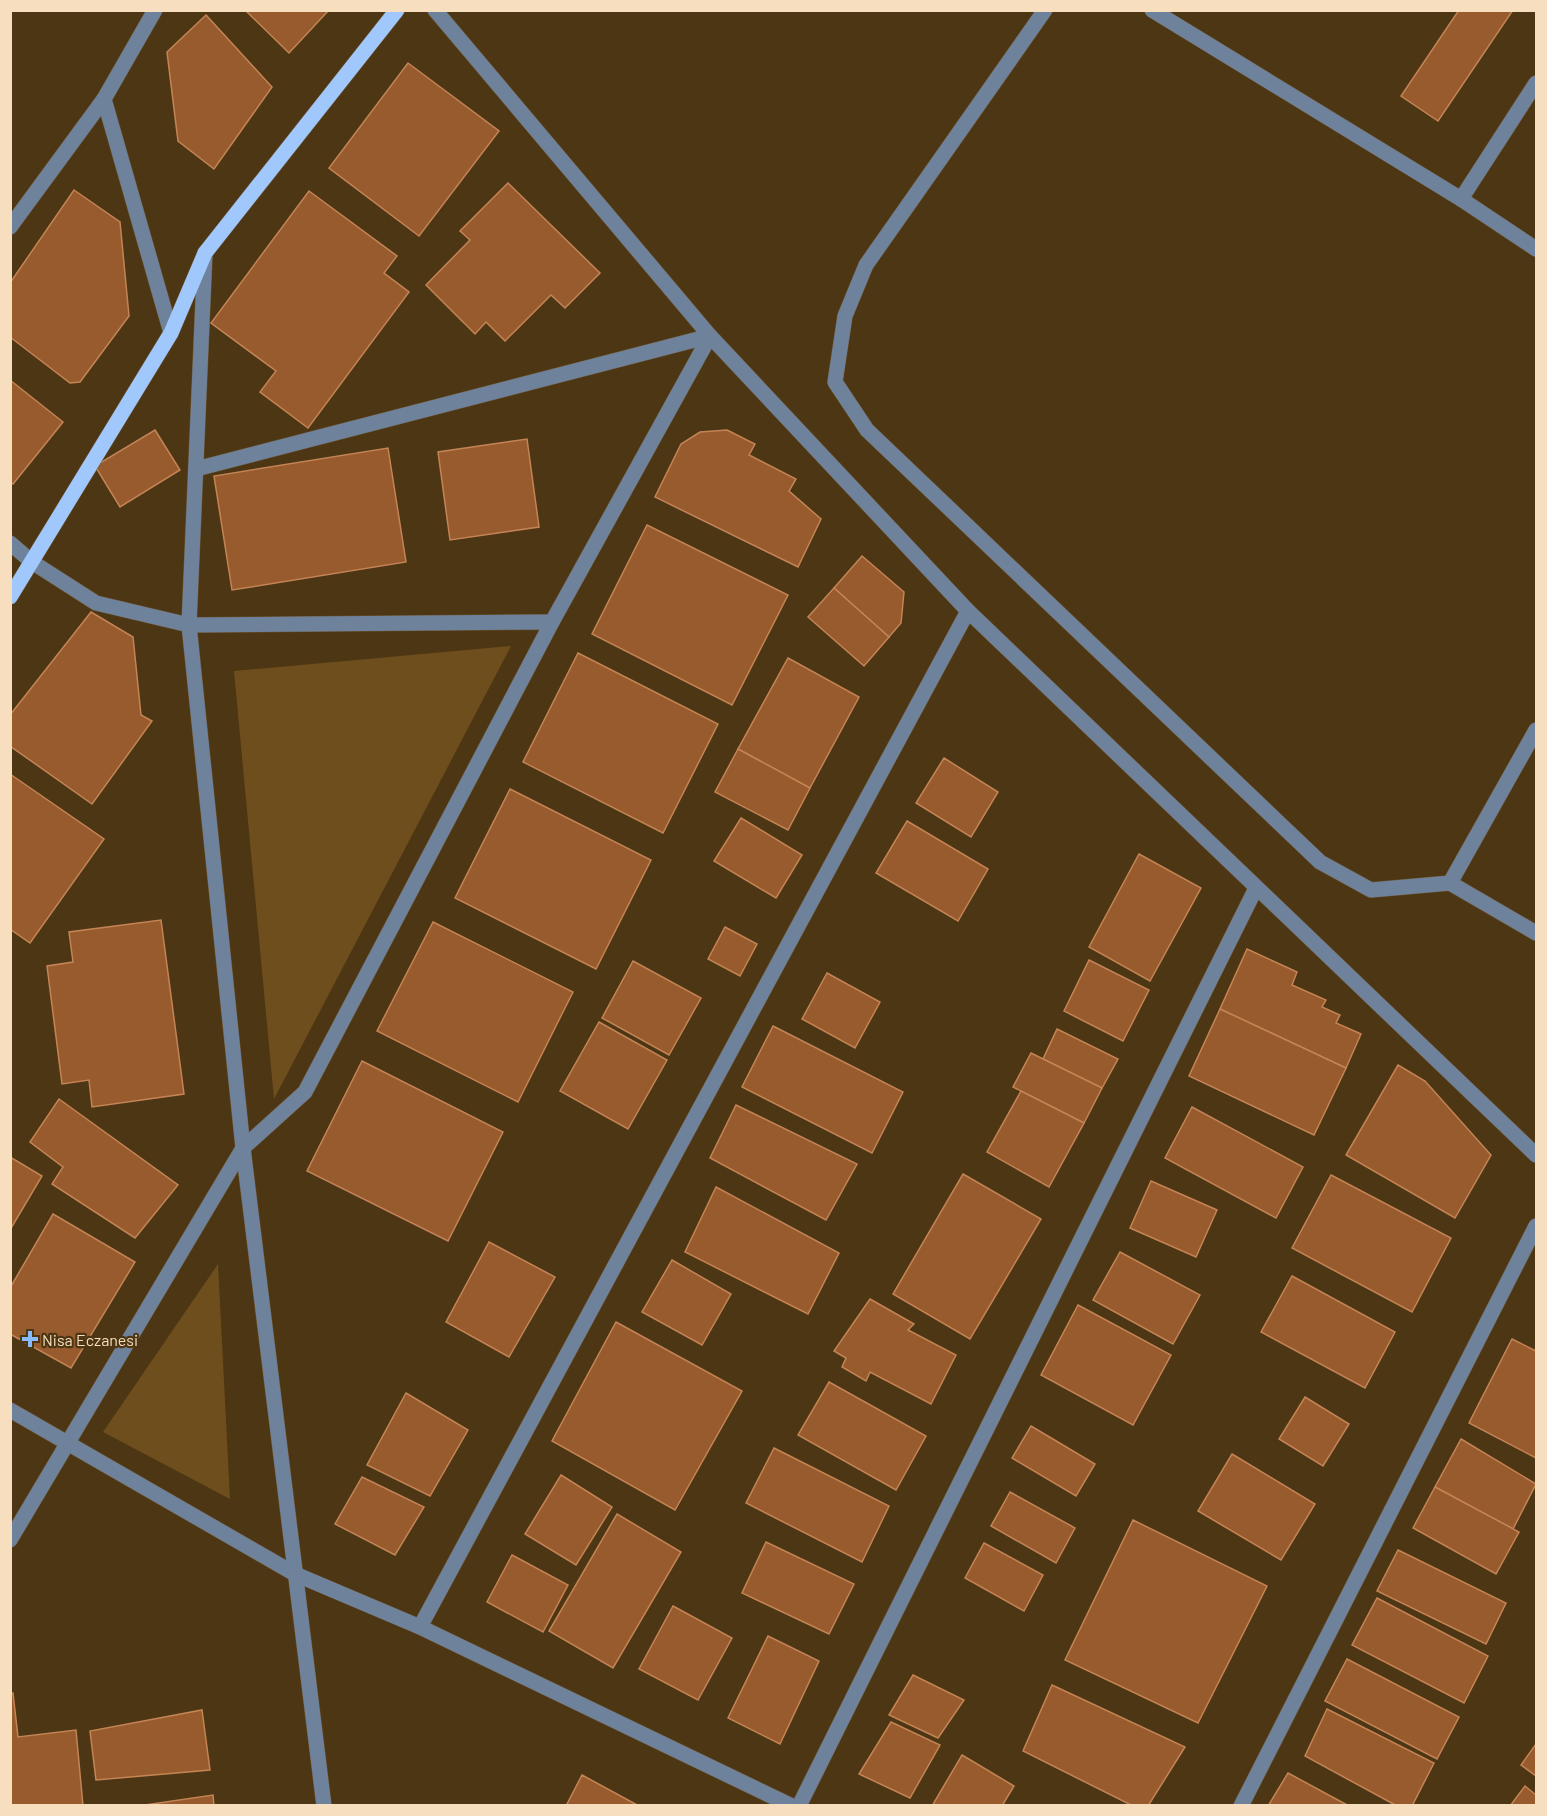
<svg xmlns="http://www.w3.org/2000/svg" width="1547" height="1816" font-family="Barlow,sans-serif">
<rect width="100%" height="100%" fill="#4d3613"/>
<g fill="#6e4e1c">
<path d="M511 646 274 1099 234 671Z"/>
<path d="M218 1264 230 1499 103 1432Z"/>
</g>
<g fill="#975b2d" stroke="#c48456" stroke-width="1.5">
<path d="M245 10H329L289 53Z"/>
<path d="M1459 10H1513L1438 121 1401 96Z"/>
<path d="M206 15 272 87 214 169 178 141 167 52Z"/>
<path d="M408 63 499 131 419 236 329 168Z"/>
<path d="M508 183 600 273 565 308 551 295 505 341 486 322 475 334 426 285 470 240 460 231Z"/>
<path d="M74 190 120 222 129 316 80 382 70 383 10 337V283Z"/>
<path d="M309 191 397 256 384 273 409 292 308 428 260 392 276 371 211 323Z"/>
<path d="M10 380 63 422 13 484 10 482Z"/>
<path d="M155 430 180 470 120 507 95 466Z"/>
<path d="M727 430 755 444 749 455 796 479 789 491 821 519 798 567 655 497 681 444 700 432Z"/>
<path d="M527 439 539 527 450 540 438 452Z"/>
<path d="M388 448 406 562 232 590 214 476Z"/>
<path d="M647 525 788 595 732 705 592 634Z"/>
<path d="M862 556 904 592 901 623 889 637 834 588Z"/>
<path d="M834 588 889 637 864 666 808 617Z"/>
<path d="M91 612 133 637 141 715 152 721 92 804 10 746V715Z"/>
<path d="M578 653 718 724 663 833 523 762Z"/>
<path d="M788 658 859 697 810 788 738 749Z"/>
<path d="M738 749 810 788 788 830 715 792Z"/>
<path d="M944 758 998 792 971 837 916 803Z"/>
<path d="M10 774 104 839 30 943 10 929Z"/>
<path d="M510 789 651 860 596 969 455 898Z"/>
<path d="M741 818 802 855 776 898 714 861Z"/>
<path d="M907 821 988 869 958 921 876 873Z"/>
<path d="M1139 854 1201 888 1150 981 1089 947Z"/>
<path d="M161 920 184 1094 92 1107 89 1080 62 1084 47 966 73 962 69 932Z"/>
<path d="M433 922 573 992 518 1102 377 1031Z"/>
<path d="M725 927 757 944 740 976 708 959Z"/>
<path d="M1247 949 1297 972 1292 985 1326 1000 1322 1007 1340 1015 1336 1023 1361 1034 1346 1068 1220 1009Z"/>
<path d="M1089 960 1149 990 1123 1041 1064 1011Z"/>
<path d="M633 961 701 998 669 1055 602 1018Z"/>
<path d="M827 973 880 1002 855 1048 802 1019Z"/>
<path d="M1220 1009 1346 1068 1314 1135 1189 1076Z"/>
<path d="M599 1022 667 1060 628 1129 560 1091Z"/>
<path d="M773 1026 903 1092 872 1153 742 1087Z"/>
<path d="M1057 1029 1118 1059 1102 1088 1043 1059Z"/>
<path d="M1031 1053 1102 1088 1084 1123 1013 1087Z"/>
<path d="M362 1061 503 1132 448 1241 307 1171Z"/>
<path d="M1398 1065 1425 1081 1491 1155 1455 1218 1346 1155Z"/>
<path d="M1021 1091 1084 1123 1049 1187 987 1152Z"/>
<path d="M59 1099 178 1185 135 1238 52 1184 63 1167 30 1142Z"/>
<path d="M736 1105 857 1164 826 1220 710 1158Z"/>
<path d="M1192 1107 1303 1167 1276 1218 1165 1158Z"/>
<path d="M10 1157 42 1176 10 1230Z"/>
<path d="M963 1174 1041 1219 970 1339 893 1294Z"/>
<path d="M1331 1175 1451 1238 1412 1312 1292 1248Z"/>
<path d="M1151 1181 1217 1210 1196 1257 1130 1228Z"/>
<path d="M716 1187 839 1253 808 1314 685 1252Z"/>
<path d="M53 1214 135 1262 71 1368 10 1334V1288Z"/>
<path d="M489 1242 555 1277 509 1357 446 1322Z"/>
<path d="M1120 1252 1200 1295 1173 1344 1093 1300Z"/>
<path d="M672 1260 731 1294 702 1345 642 1312Z"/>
<path d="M1292 1276 1395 1332 1365 1388 1261 1332Z"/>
<path d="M870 1299 914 1324 908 1330 956 1355 931 1404 870 1372 866 1381 842 1367 846 1358 834 1351Z"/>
<path d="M1078 1305 1171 1355 1133 1425 1041 1375Z"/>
<path d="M616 1322 742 1391 675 1510 552 1441Z"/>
<path d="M1512 1339 1536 1351V1458L1469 1423Z"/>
<path d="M829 1382 926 1436 896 1490 798 1435Z"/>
<path d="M406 1393 468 1430 430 1496 367 1465Z"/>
<path d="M1305 1397 1349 1424 1323 1466 1279 1439Z"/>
<path d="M1031 1426 1095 1464 1076 1496 1012 1458Z"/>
<path d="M1461 1439 1536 1484 1513 1529 1435 1487Z"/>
<path d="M774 1448 889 1506 862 1562 746 1503Z"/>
<path d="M1232 1454 1315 1504 1281 1560 1198 1511Z"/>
<path d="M561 1475 612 1507 576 1565 525 1534Z"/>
<path d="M362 1477 424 1507 395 1555 335 1524Z"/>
<path d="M1435 1487 1519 1532 1496 1574 1413 1528Z"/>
<path d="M1010 1492 1075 1528 1056 1563 991 1526Z"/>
<path d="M617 1514 681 1552 613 1668 549 1631Z"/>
<path d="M1133 1520 1267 1586 1198 1723 1065 1660Z"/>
<path d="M766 1542 854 1584 829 1634 742 1593Z"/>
<path d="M984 1543 1043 1575 1024 1611 965 1578Z"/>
<path d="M1398 1550 1506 1603 1486 1644 1377 1591Z"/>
<path d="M512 1555 568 1585 543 1632 487 1602Z"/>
<path d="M1377 1598 1488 1656 1464 1703 1352 1645Z"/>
<path d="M673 1606 732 1638 698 1700 639 1669Z"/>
<path d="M768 1636 819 1661 780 1744 728 1718Z"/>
<path d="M1347 1659 1459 1717 1437 1759 1325 1701Z"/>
<path d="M913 1675 964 1700 938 1738 889 1715Z"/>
<path d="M1052 1685 1185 1747 1148 1806H1133L1023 1751Z"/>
<path d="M10 1693H13L18 1737 76 1730 83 1806H10Z"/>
<path d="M1327 1709 1434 1763 1412 1806H1397L1305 1756Z"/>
<path d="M202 1710 210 1770 96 1780 90 1731Z"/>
<path d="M891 1722 940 1745 910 1798 859 1774Z"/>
<path d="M1536 1744V1776L1521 1765Z"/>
<path d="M962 1755 1014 1786 1002 1806H932Z"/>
<path d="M1288 1773 1349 1806H1268Z"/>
<path d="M582 1775 639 1806H566Z"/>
<path d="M1525 1786 1536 1795V1806H1510Z"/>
<path d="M213 1795 214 1806H138Z"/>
</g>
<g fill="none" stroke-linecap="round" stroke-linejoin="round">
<g stroke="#6b5432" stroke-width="16">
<g id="minor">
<path d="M155 10 104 99 171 333"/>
<path d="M435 10 710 336 968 611 1536 1155"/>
<path d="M1045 10 866 265 845 316 835 382 867 430 1320 862 1371 890 1450 883 1536 730"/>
<path d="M1152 10 1461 199 1536 249"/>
<path d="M1461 199 1536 83"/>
<path d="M10 227 104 99"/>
<path d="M196 469 710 336 552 622 305 1092 243 1148 324 1806"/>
<path d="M10 543 32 562 96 603 189 625 552 622"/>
<path d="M1450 883 1536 933"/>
<path d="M10 1410 295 1574 420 1627 792 1806"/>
<path d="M10 1540 243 1148 189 625 205 253"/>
<path d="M420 1627 968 611"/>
<path d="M799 1806 1256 888"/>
<path d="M1241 1806 1536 1226"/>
</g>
</g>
<g stroke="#6b5432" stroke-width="16">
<path id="major" d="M10 597 171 333 205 253 397 10"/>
</g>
<use href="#minor" stroke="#6f829c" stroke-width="15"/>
<use href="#major" stroke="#a1c8fc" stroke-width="15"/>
</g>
<path fill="#88bafc" stroke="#4d3613" stroke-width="2" d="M27 1330h6v6h6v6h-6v6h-6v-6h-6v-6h6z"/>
<g text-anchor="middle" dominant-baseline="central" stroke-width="4.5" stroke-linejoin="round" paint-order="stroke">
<g font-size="16" fill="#f6debe" stroke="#4d3613" text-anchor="start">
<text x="42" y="1339">Nisa Eczanesi</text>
</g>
</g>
<rect width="1547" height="1816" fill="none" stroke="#f6debe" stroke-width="24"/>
</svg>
